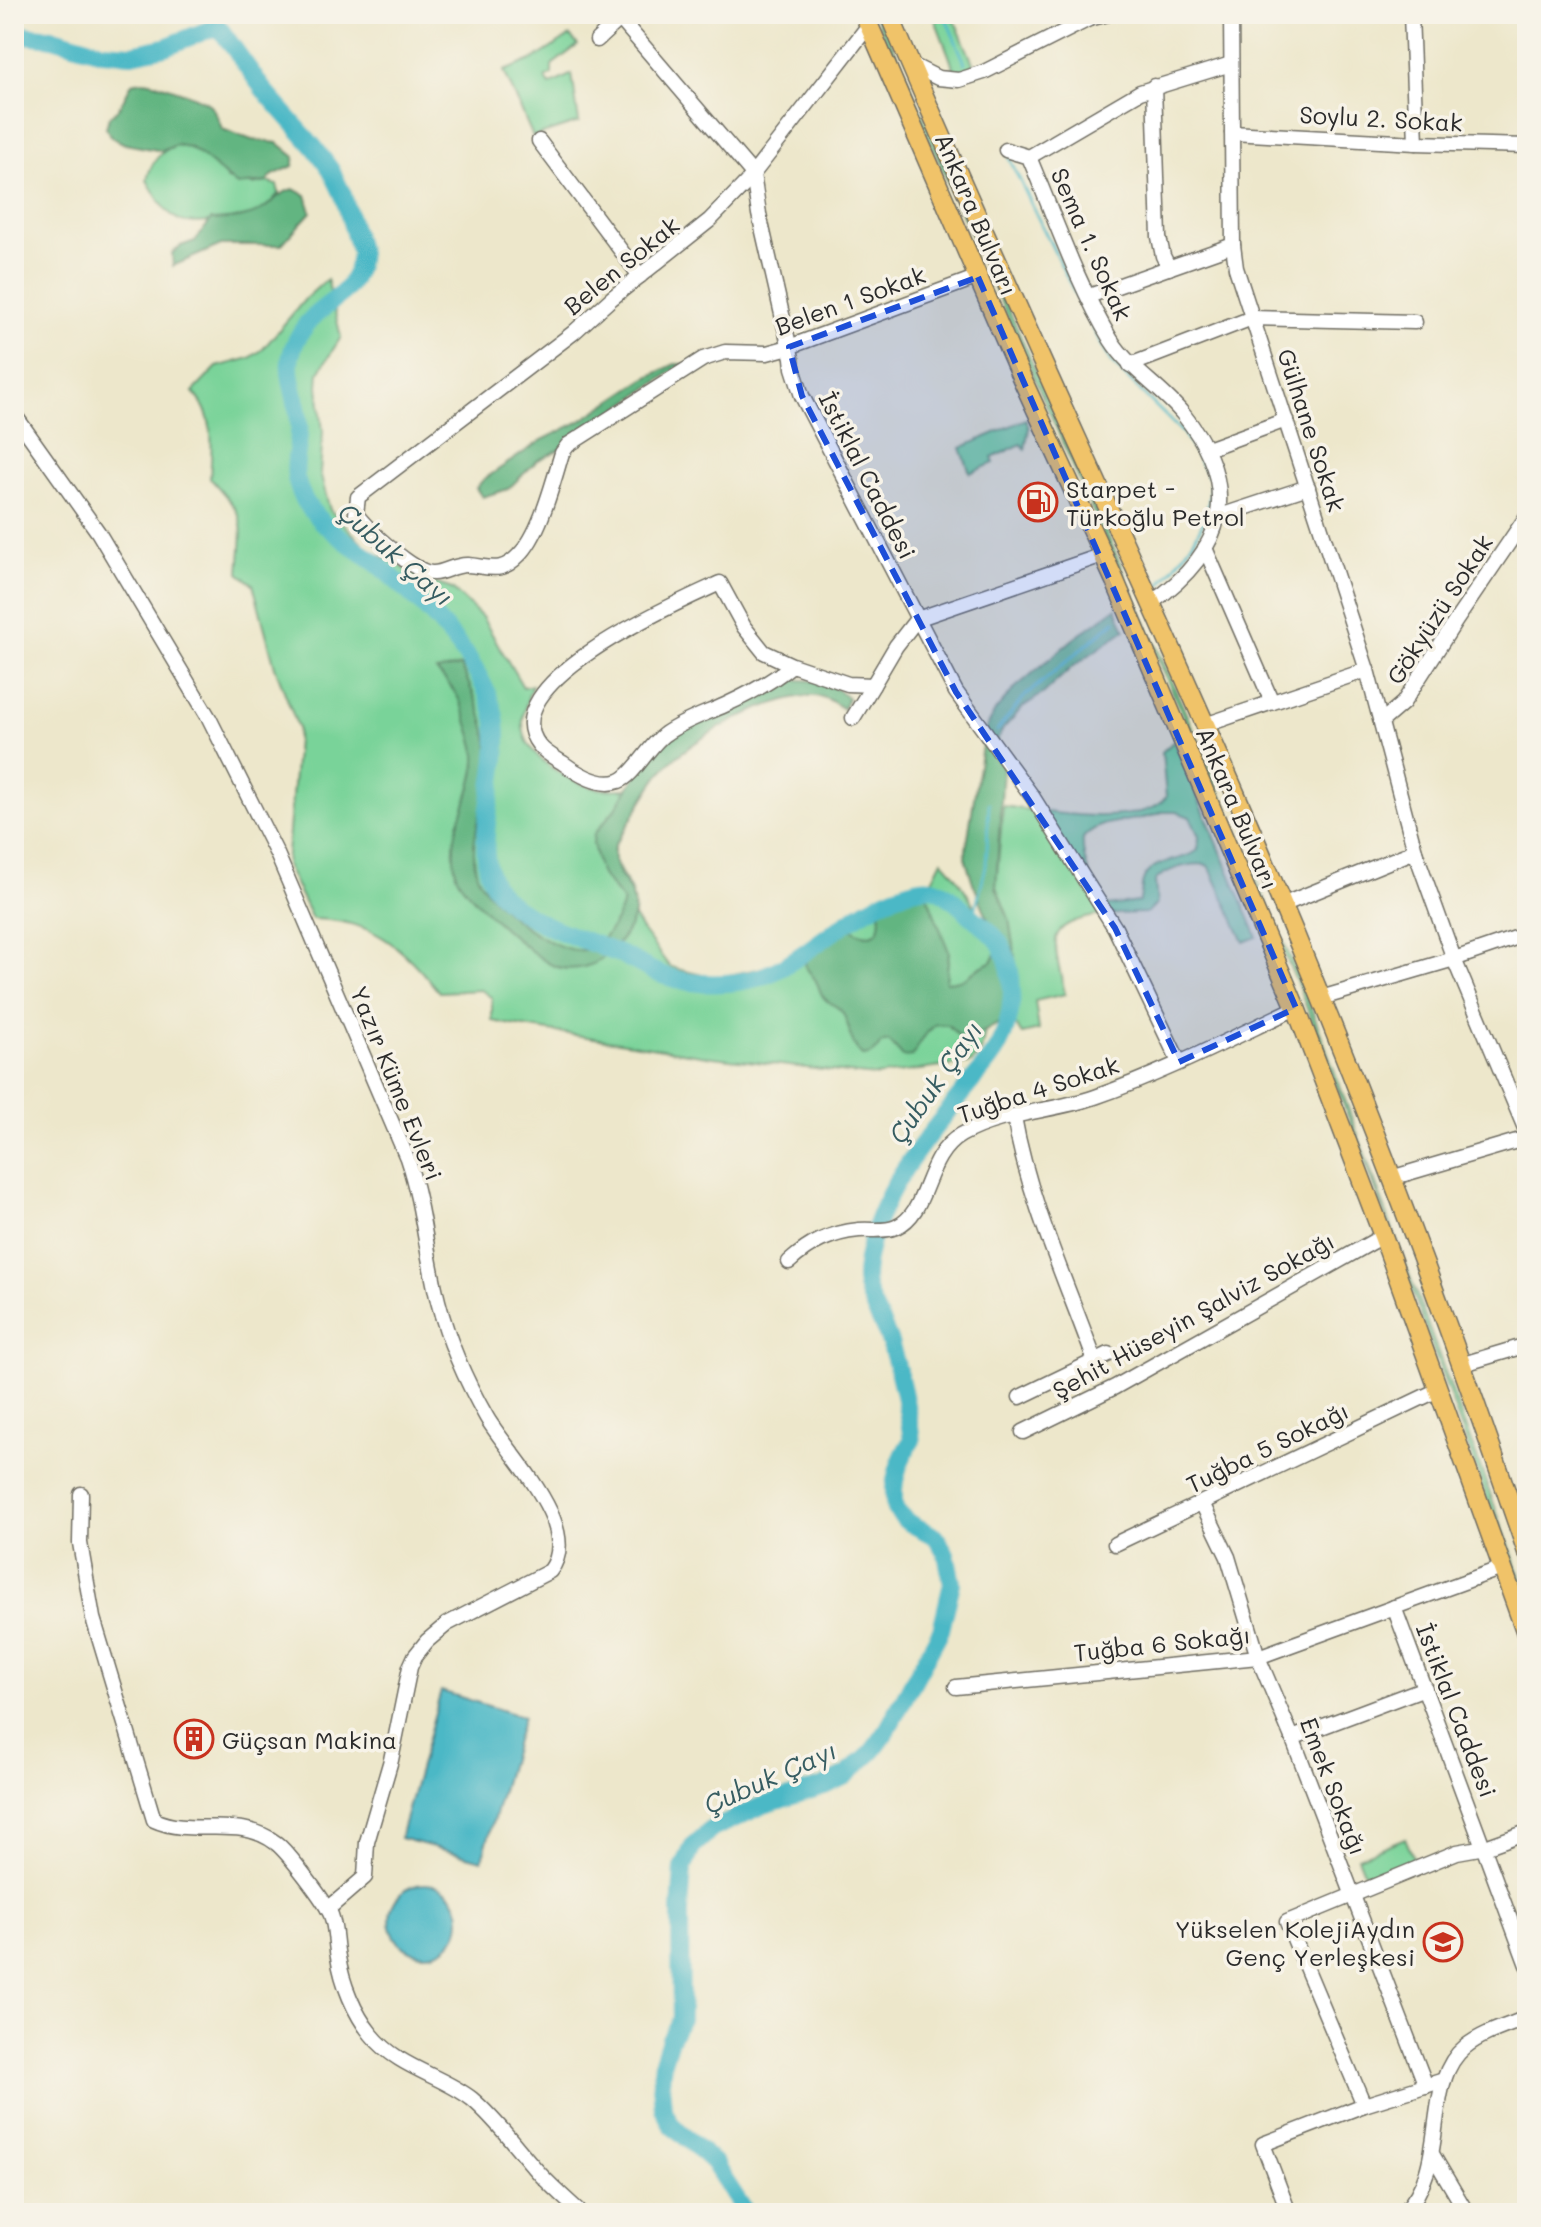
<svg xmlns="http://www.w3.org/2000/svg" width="1541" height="2227" font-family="Mali,sans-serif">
<rect width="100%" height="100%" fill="#f7f3e8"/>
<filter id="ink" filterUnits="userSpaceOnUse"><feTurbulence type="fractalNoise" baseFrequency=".0125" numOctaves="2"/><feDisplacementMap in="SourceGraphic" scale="16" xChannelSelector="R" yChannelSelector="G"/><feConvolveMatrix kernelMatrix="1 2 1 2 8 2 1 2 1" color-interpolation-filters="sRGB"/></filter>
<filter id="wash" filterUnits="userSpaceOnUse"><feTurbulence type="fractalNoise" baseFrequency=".006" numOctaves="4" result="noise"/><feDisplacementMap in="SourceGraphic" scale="32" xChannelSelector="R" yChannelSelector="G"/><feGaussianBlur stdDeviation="1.8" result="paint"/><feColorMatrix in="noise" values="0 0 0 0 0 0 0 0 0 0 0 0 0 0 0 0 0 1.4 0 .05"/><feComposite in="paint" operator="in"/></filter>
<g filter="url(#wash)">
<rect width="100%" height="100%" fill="#ede7cb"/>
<g fill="#79d399" stroke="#527f62" stroke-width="2" fill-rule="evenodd">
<path d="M874 14H879L1191 725 1306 994 1527 1594V1610L1372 1180 1300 990 1180 709Z"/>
<path d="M933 14H952L973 63 972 68 958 73 955 71Z"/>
<path d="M570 36 578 45 552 65V74L545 78 550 85 572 74 579 122 533 137 504 71 534 59Z"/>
<path d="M176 145C198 148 215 161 227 179L253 185 267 182 277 185 279 193C274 199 268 206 261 211 248 218 191 227 179 220 165 213 154 193 147 180 151 162 159 152 176 145Z"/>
<path d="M327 279 341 337 319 372 318 386 323 432 320 473 330 510 370 551 398 564 417 577 452 589 482 617 523 687 532 685C527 701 519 720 525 736 533 761 575 786 601 789 609 790 619 789 627 789L621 835 614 846V860L632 893 634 917 642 930 669 966 681 970 715 978 777 965 883 895 906 886 932 880 942 860C968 887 980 919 997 952L992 962C964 971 951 1000 936 1024L948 1025 961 1038 985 1031 981 1051 971 1063 875 1076 713 1057 512 1025 492 1021V998L481 990 439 992C401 946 374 920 312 919L286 865 298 728 275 667 253 584 239 573C243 518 248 520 210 478 212 448 216 415 193 392L217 367 250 358 263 349 306 298Z"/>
<path d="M1026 419 1029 428 1025 449 1021 444 992 458 994 463 970 473 961 448Z"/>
<path d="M1174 741 1257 937 1244 942 1211 870 1207 865C1191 862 1166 869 1155 881L1157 904 1146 913C1124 914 1061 912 1056 939 1054 956 1062 977 1065 994L1035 1001 1039 1030 1022 1034 1010 1017 1017 996 1018 978 1009 919 996 887 1003 806C1038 811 1142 830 1166 797L1162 752ZM1162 812H1177L1190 817 1199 836 1198 850C1182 863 1157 857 1145 876 1140 884 1143 894 1139 902L1108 906C1094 888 1081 861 1083 838 1103 815 1137 825 1162 812Z"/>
<path d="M1405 1838 1415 1861 1367 1880 1358 1857Z"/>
</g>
<g fill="#62b581" stroke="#467056" stroke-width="2">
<path d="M142 81C154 81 201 97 210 105 216 112 219 120 222 129L252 140 278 143 295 157 293 166 273 175 267 182 237 185 190 147 176 145 162 151 125 144 111 137 106 128 109 117 119 108 132 83Z"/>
<path d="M293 189 306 195 311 212 281 245H221L173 266 172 253 181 246 195 241 211 220C227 219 247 219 261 210 275 202 276 194 293 189Z"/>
<path d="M675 364H683L557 451 538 460 508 489 482 497 476 488 483 480 542 440 579 422 644 379Z"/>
<path d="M1116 608 1125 630 1071 668 1044 693 1023 707 1003 729 997 740 1003 767 996 887 1009 919 1018 978 1017 996 1010 1017 985 1031 961 1038 948 1025 936 1024 926 1034 912 1056 903 1057 889 1041 881 1043C876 1052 872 1056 862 1056 850 1044 851 1030 844 1015 840 1006 833 1006 826 1000 820 995 820 989 817 983 815 977 809 973 806 967 801 953 829 931 839 924 850 924 853 932 863 934 886 940 882 912 876 899L883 895 899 902 919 891 927 895 949 952 946 982C973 980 970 969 992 962L997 952 991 926 973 883 965 857 984 733 995 711 1015 688 1072 640Z"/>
<path d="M461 666C475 698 491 728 489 765 488 801 466 838 477 874 486 903 558 959 588 949 605 943 620 917 623 901L602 875 598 865 593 844 594 834 616 808 647 758 675 734 788 679 816 681 836 689 848 698 843 709C836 704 830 699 822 697 783 688 689 739 664 769 645 792 632 821 614 846 607 887 664 893 613 949 598 966 573 974 552 965 534 957 460 892 456 874 446 826 472 805 476 762 477 749 473 739 469 727 461 700 457 691 436 671Z"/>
</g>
<g fill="#4bb8c6" stroke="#3b7278" stroke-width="2">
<path d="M441 1691 523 1717 482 1860 400 1838Z"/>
<circle cx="425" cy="1919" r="35"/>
</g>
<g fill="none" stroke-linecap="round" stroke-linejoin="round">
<g stroke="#4bb8c6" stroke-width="3">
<path d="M944 14 965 63"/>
<path d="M1009 158 1081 306 1111 362 1184 434 1209 477"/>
<path d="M1160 585C1184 555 1212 525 1210 484"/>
<path d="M997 731 1024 697 1115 621"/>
<path d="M973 918 986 866 989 803"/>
</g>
<path stroke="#4bb8c6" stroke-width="18" d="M14 34 53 38 102 52 132 54 165 47 218 26 263 89 315 148 331 170 343 195 360 253C355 302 323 297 301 332 278 369 297 386 299 423 301 441 293 459 296 478 305 521 346 539 377 564 423 603 474 650 493 709 510 766 464 849 499 892 529 928 591 939 632 960 643 966 653 972 665 976 701 988 752 986 784 966 821 944 853 912 895 896 906 892 919 886 931 888 946 891 958 905 969 914 980 924 996 934 1002 947 1017 977 1014 1017 998 1047 989 1063 975 1077 964 1091 928 1136 885 1185 871 1242 868 1253 865 1267 865 1279 866 1298 882 1321 889 1340 900 1372 907 1406 912 1440 898 1461 891 1484 895 1509L906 1521 936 1537 946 1554 952 1583 941 1630 885 1734 871 1753 845 1776 824 1786 761 1806 712 1829 693 1846 683 1868 680 1911 681 2019 670 2039 663 2061 661 2083 663 2108 671 2124 713 2162 746 2213"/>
</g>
</g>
<g filter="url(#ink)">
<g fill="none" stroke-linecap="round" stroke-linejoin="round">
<g stroke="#6f6d63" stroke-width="17">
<g id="minor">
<path d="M616 14 753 174 759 214 792 358 793 368 802 396 956 692 1032 796 1115 928 1179 1062"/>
<path d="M1231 14 1233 245 1236 268 1367 670 1415 851 1454 959 1527 1133"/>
<path d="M1411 14 1416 143"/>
<path d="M869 25 746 183 710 220 612 298 573 333 358 497 356 514C367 529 415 574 433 573 445 573 455 564 468 565 491 567 501 574 519 555 540 535 553 482 562 453L568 445 703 359 725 352 767 353 789 347 978 277"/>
<path d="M597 40 625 14"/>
<path d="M910 64 938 78 959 80 984 72 1089 19 1108 14"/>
<path d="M1154 86 1159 237 1163 256 1169 268"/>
<path d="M1232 133 1416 143 1527 146"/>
<path d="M539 141 640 276"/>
<path d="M1006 150 1029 157 1140 92 1231 64"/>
<path d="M1029 157C1054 216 1078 286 1111 340 1130 370 1161 387 1183 414 1242 487 1227 550 1151 603"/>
<path d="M1089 296 1233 245"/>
<path d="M1130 365 1252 318 1415 322"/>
<path d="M14 414 98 532 209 718 277 854 407 1158C423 1205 426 1253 438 1301 448 1340 467 1383 487 1418 509 1455 584 1528 550 1571L447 1624 427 1641 415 1656 410 1667 391 1760 367 1842 365 1877 328 1909"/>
<path d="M1207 449 1286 420"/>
<path d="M1220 516 1308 487"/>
<path d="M1205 548 1272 702"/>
<path d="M792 665C772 682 749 694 725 705 705 714 683 721 665 734 649 745 634 776 619 781 600 788 578 774 563 763 555 758 545 753 539 745 490 683 681 601 720 583L744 627 764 652 792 665 848 684 873 685 896 646 917 619 1103 555"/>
<path d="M853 718 873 685"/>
<path d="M1382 721 1403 703 1457 619 1527 516"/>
<path d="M1205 725 1367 670"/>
<path d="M1282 905 1415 851"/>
<path d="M1321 998 1454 959 1527 934"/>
<path d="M1014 1117C1029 1201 1066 1281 1095 1361"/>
<path d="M1391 1178 1527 1138"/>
<path d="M789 1262C810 1243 830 1233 859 1230 871 1229 885 1232 896 1227 930 1212 923 1157 961 1135 1001 1112 1052 1112 1095 1097 1164 1073 1230 1039 1296 1008"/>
<path d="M1460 1365 1527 1345"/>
<path d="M1020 1397 1109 1354"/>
<path d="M1023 1432 1115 1387 1383 1236"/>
<path d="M81 1494 80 1543 93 1618 154 1820C193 1838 239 1814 276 1843 288 1852 325 1901 331 1915 336 1928 335 1943 338 1957 342 1983 354 2013 371 2034 399 2069 440 2074 472 2099 498 2121 518 2150 541 2175 553 2188 567 2200 581 2213"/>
<path d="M1202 1503 1228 1557 1258 1657 1294 1742 1426 2086"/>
<path d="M1115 1544 1438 1390"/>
<path d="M1394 1607 1527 1965"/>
<path d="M956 1687 1258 1657 1502 1568"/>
<path d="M1292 1738 1425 1688"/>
<path d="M1364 2105 1287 1922 1457 1852 1485 1847 1527 1832"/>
<path d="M1432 2154 1467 2213"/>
<path d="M1289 2213 1263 2144 1364 2105 1444 2080"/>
<path d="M1403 2213C1451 2166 1421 2083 1465 2047 1482 2033 1507 2026 1527 2018"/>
</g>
</g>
<g stroke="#6f6d63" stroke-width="21">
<g id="major">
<path d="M864 14 1022 379 1115 581 1296 1008 1383 1236 1527 1636"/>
<path d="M889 14C1001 279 1125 538 1239 802 1345 1047 1441 1299 1527 1552"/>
</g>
</g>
<use href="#minor" stroke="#fff" stroke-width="14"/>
<use href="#major" stroke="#f0c369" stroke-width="18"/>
</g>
</g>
<path fill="#1d4ed8" fill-opacity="0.2" stroke="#1d4ed8" stroke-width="6" stroke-dasharray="16 10" stroke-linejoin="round" d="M978 277 1296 1008 1179 1062 1115 928 956 692 802 396 789 347Z"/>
<defs>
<g id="fuel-ring" transform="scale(2)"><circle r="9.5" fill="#f7f3e8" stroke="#c8321e" stroke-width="1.5"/><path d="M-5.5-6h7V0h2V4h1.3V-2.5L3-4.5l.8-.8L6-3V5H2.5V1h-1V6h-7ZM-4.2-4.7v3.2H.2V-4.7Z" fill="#c8321e"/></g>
<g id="building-ring" transform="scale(2)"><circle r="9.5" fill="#f7f3e8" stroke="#c8321e" stroke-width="1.5"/><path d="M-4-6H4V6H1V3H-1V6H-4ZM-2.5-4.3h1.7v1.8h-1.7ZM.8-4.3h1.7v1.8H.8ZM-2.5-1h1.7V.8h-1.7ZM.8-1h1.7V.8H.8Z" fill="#c8321e"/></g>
<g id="school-ring" transform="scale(2)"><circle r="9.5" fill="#f7f3e8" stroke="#c8321e" stroke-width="1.5"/><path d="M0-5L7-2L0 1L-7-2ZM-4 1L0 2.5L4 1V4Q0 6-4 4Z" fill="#c8321e"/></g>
</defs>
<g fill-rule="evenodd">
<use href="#fuel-ring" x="1038" y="502"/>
<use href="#building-ring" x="194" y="1739"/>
<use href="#school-ring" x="1443" y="1942"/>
</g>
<g text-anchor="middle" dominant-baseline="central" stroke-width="7" stroke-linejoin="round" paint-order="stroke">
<g font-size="24" fill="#2b2b2b" stroke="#f7f3e8">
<text transform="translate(1381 118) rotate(3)">Soylu 2. Sokak</text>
<text transform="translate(977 214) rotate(67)">Ankara Bulvarı</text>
<text transform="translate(1092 244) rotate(66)">Sema 1. Sokak</text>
<text transform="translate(621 265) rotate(-39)">Belen Sokak</text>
<text transform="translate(850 300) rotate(-20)">Belen 1 Sokak</text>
<text transform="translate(1312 430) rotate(72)">Gülhane Sokak</text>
<text transform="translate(868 475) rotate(63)">İstiklal Caddesi</text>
<text transform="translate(1439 609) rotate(-57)">Gökyüzü Sokak</text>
<text transform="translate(1238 808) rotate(67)">Ankara Bulvarı</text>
<text transform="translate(397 1083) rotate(68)">Yazır Küme Evleri</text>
<text transform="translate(1038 1089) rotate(-18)">Tuğba 4 Sokak</text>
<text transform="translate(1193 1315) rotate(-29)">Şehit Hüseyin Şalviz Sokağı</text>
<text transform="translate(1267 1447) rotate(-26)">Tuğba 5 Sokağı</text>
<text transform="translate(1162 1643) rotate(-6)">Tuğba 6 Sokağı</text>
<text transform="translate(1457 1710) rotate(69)">İstiklal Caddesi</text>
<text transform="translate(1334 1786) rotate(69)">Emek Sokağı</text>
</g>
<g font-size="24" fill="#2b2b2b" stroke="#f7f3e8" text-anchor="start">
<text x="1066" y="488">Starpet -<tspan x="1066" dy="28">Türkoğlu Petrol</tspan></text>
<text x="222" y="1739">Güçsan Makina</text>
<text x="1415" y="1928" text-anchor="end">Yükselen KolejiAydın<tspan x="1415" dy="28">Genç Yerleşkesi</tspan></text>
</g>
<g font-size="26" font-style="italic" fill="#365c61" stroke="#f7f3e8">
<text transform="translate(396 554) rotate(41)">Çubuk Çayı</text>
<text transform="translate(935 1082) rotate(-55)">Çubuk Çayı</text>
<text transform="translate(770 1777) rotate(-24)">Çubuk Çayı</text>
</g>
</g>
<rect width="1541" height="2227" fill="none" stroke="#f7f3e8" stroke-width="48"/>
</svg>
